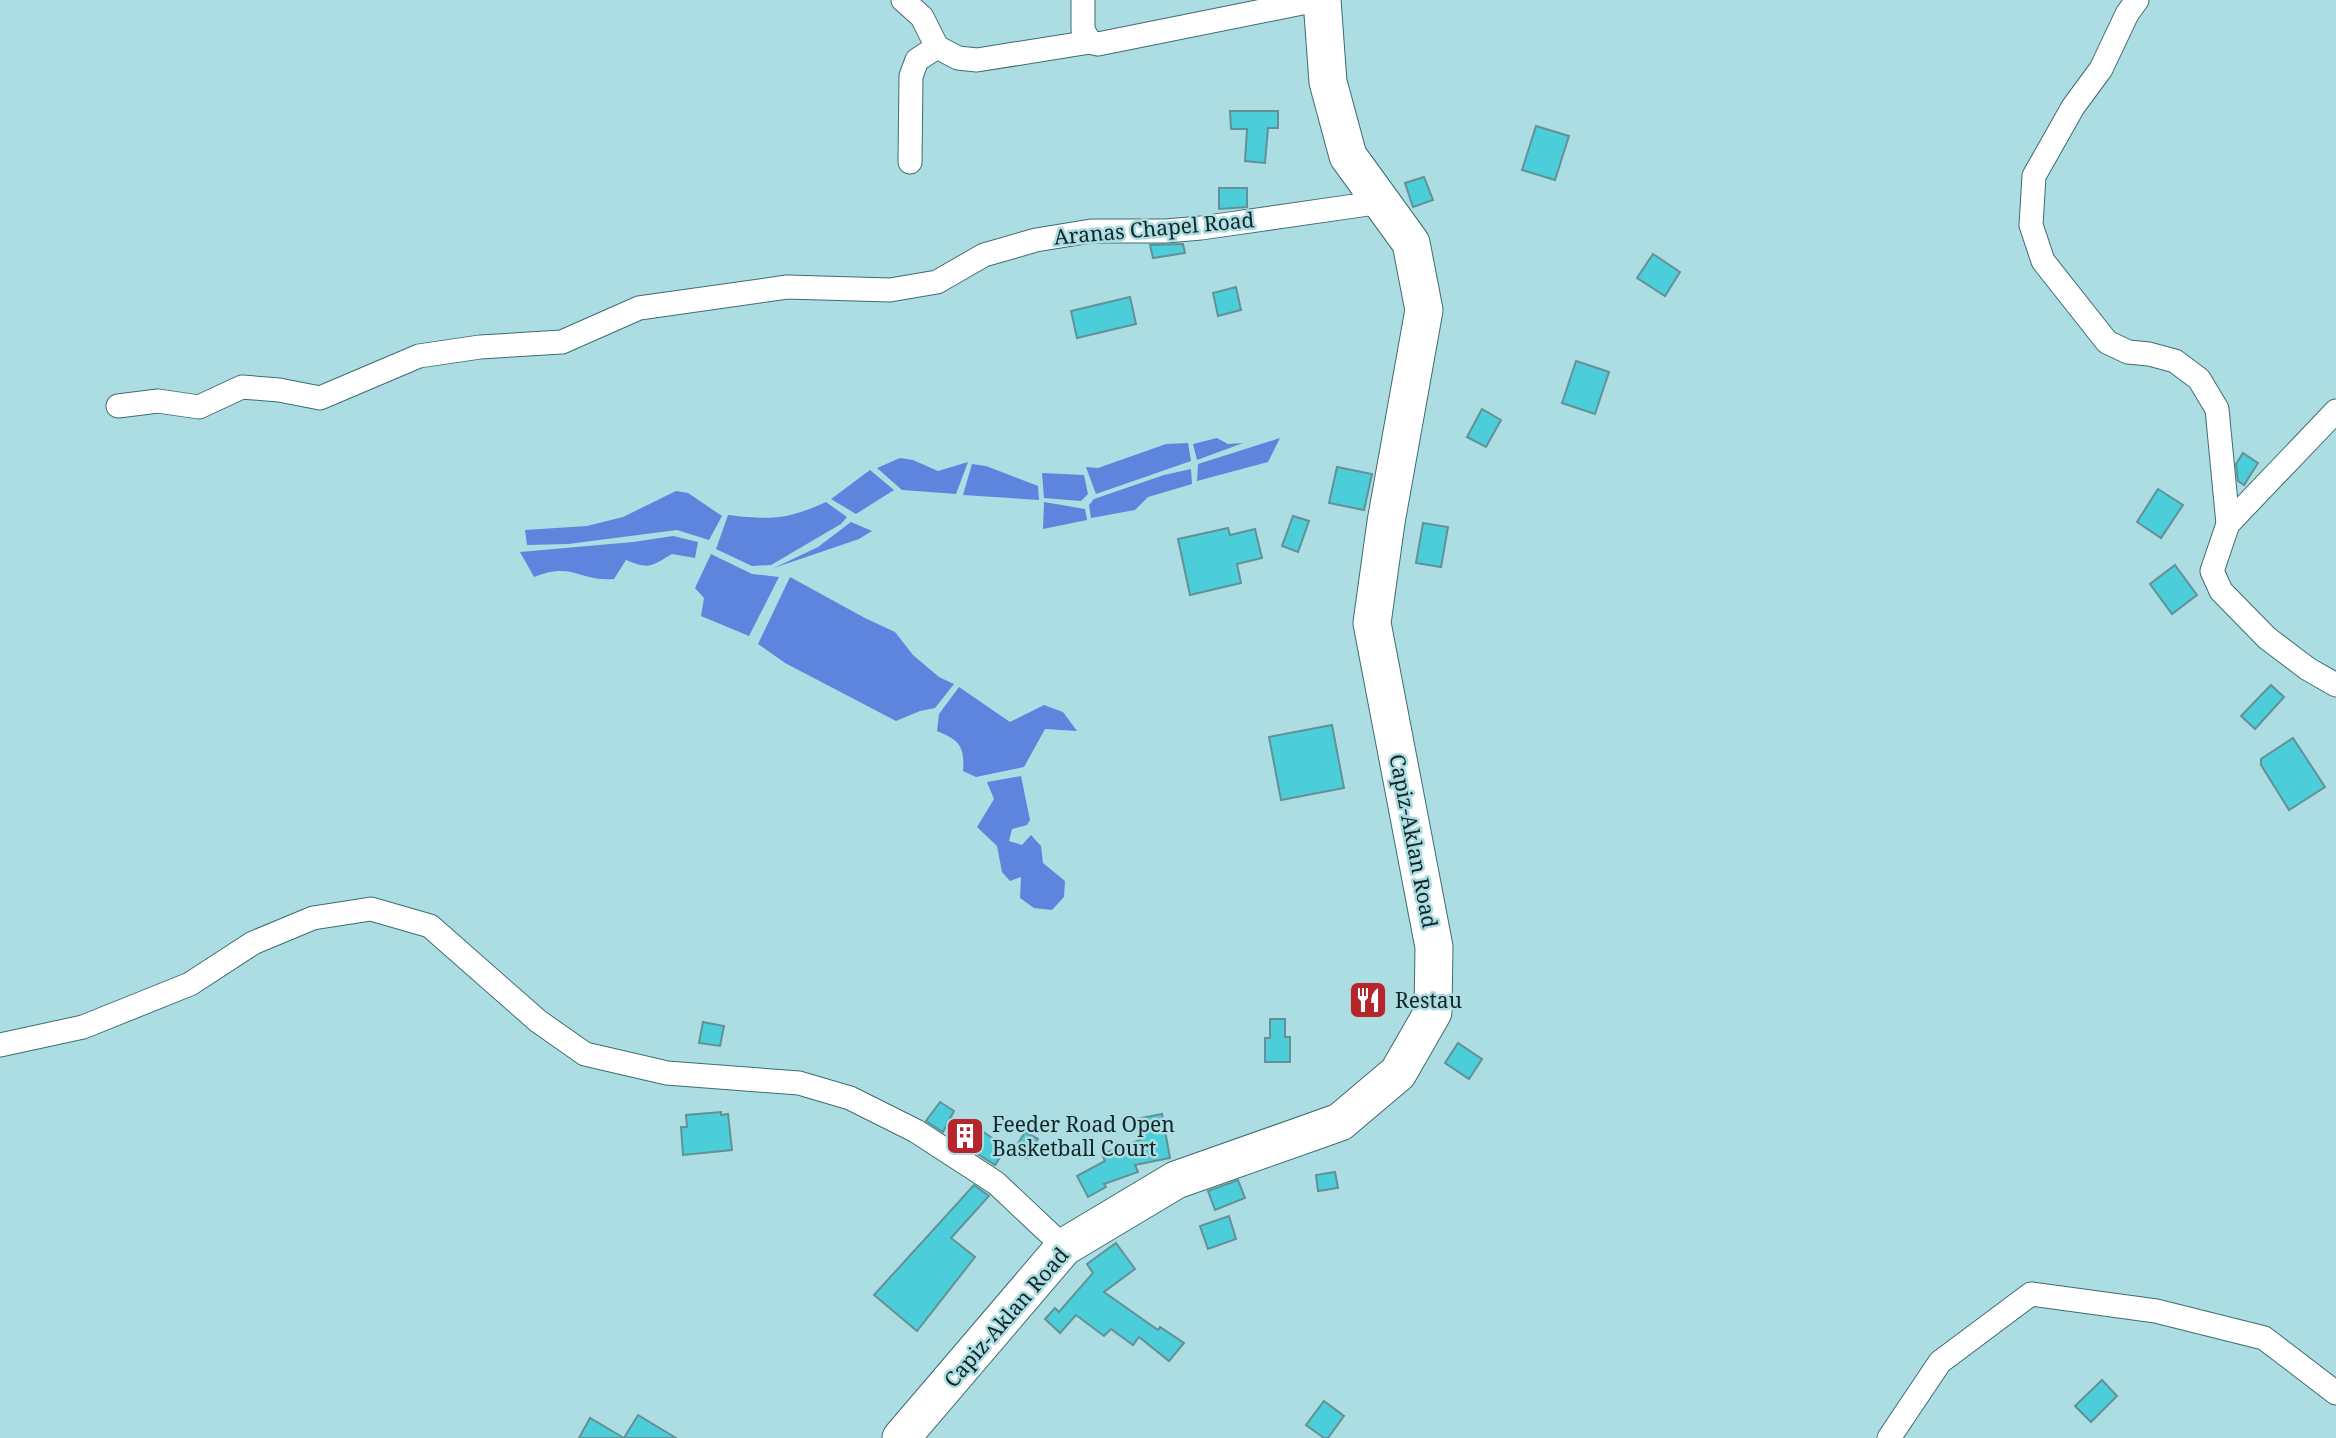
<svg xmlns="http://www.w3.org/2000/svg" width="2336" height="1438" font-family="'Noto Serif',serif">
<rect width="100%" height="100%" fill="#acdde2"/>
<g fill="#5e85dd">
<path d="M1217 438 1228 444 1243 443 1197 460 1193 444Z"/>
<path d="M1280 438 1268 462 1197 481 1198 464Z"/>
<path d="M1188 443 1191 461 1096 494 1086 467 1098 468 1166 444Z"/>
<path d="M900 458 913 460 938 471 968 462 956 494 902 490 877 468Z"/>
<path d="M972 464 986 466 1038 486 1039 500 963 495Z"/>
<path d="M1191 469 1192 484 1148 497 1135 510 1091 518 1089 505 1094 499 1164 475Z"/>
<path d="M870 470 894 490 856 514 831 499Z"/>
<path d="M1042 473 1084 475 1088 494 1081 501 1044 498Z"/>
<path d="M676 491 688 493 722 516 709 540 677 530 568 544 527 545 525 530 587 526 623 517Z"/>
<path d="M826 502 847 517 841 524 771 565 752 566 716 549 728 515C771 520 786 520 826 502Z"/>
<path d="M1044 502 1085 509 1087 520 1043 529Z"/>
<path d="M851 522 872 531 859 539 774 568 818 547Z"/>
<path d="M673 536 698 542 695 558 672 554C651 566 650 570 626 560L614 579C580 582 573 561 534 577L520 552 633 542Z"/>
<path d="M711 554 752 574 779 577 749 636 701 616 704 598 695 588Z"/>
<path d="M790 577 865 618 895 632 913 655 939 677 954 684 935 708 920 711 896 721 785 663 758 644Z"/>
<path d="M959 687 1010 722 1044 705 1063 712 1077 731 1045 729 1024 767 976 777 963 771C965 746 959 740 937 731L939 714Z"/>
<path d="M1021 776 1030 820 1027 825 1012 829 1009 841 1022 845 1031 835 1041 846 1043 863 1065 881 1064 897 1052 910 1034 908 1020 898 1021 877 1010 881 1002 872 997 846 977 827 994 799 987 782Z"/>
</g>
<g fill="#4ccdda" stroke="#639196" stroke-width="2">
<path d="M1230 111H1278V128H1268L1265 163 1245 161 1247 129H1231Z"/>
<path d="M1536 126 1569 136 1555 180 1522 170Z"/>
<path d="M1424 177 1433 200 1413 207 1405 183Z"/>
<path d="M1219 188H1247V207L1219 209Z"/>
<path d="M1183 244 1185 253 1153 258 1150 245Z"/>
<path d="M1653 254 1680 272 1665 296 1637 278Z"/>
<path d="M1236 287 1241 310 1218 316 1213 293Z"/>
<path d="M1130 297 1136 324 1077 338 1071 311Z"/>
<path d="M1576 361 1609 372 1595 414 1562 403Z"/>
<path d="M1482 409 1501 420 1486 447 1467 437Z"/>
<path d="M2243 453 2258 463 2244 485 2238 481 2236 464Z"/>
<path d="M1337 467 1372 474 1364 510 1329 503Z"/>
<path d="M2158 489 2183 505 2161 538 2137 522Z"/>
<path d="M1293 516 1309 521 1298 552 1282 546Z"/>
<path d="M1423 523 1448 527 1441 567 1416 563Z"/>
<path d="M1228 528 1230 535 1255 529 1262 558 1237 564 1241 583 1190 595 1178 539Z"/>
<path d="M2175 565 2197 595 2172 614 2150 584Z"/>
<path d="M2271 685 2284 697 2255 729 2241 716Z"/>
<path d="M1332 725 1344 788 1281 800 1269 737Z"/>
<path d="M2293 738 2325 787 2289 810 2261 765V759Z"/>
<path d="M1270 1019H1285V1037H1290V1062H1265V1038H1270Z"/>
<path d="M703 1022 724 1026 720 1046 699 1043Z"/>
<path d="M1458 1043 1482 1059 1469 1079 1445 1063Z"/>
<path d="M940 1102 954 1111 943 1132 926 1121Z"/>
<path d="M721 1112V1115L728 1114 732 1150 683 1155 681 1127H687L686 1115Z"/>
<path d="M1162 1114 1170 1158 1135 1165 1138 1172 1104 1184 1106 1187 1088 1197 1077 1176 1105 1161 1102 1154 1140 1140 1136 1119Z"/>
<path d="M971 1123 1006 1148 995 1165 956 1140Z"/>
<path d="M1025 1132 1038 1139 1027 1158 1014 1150Z"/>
<path d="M1335 1172 1338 1188 1318 1191 1316 1175Z"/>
<path d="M1238 1180 1245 1198 1215 1210 1208 1191Z"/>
<path d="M974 1185 989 1196 951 1238 975 1257 917 1331 874 1295Z"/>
<path d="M1229 1216 1236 1239 1208 1249 1200 1226Z"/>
<path d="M1116 1243 1135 1269 1104 1292 1158 1330 1160 1327 1184 1343 1169 1361 1139 1337 1133 1345 1111 1329 1104 1336 1076 1315 1060 1333 1045 1319 1055 1308 1059 1312 1093 1273 1087 1264Z"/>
<path d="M2102 1380 2117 1396 2091 1422 2075 1406Z"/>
<path d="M1324 1401 1344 1416 1328 1438H1324L1306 1425Z"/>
<path d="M638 1415 676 1438H579L590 1418 624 1438Z"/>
</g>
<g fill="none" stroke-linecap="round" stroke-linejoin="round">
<g stroke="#3e6c71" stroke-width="25">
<g id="street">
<path d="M903 0 922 17 937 47 958 58 977 60 1090 42"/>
<path d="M1083 0V30L1090 42 1098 44 1317 0"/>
<path d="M2137 0 2127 14 2101 69 2073 107 2034 176 2031 225 2043 261 2107 342 2128 352 2149 354 2175 361 2199 379 2217 409 2228 524"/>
<path d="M910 162 911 76 917 60 937 47"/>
<path d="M118 406 158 401 199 407 242 387 279 390 320 398 419 356 480 347 562 342 639 308 787 287 890 290 937 282 984 255 1036 240 1091 231H1166L1201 228 1382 202"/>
<path d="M2336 411 2228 524 2212 571 2221 591 2267 638 2308 669 2336 685"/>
<path d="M0 1045 83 1027 190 984 253 943 313 918 371 909 430 926 538 1021 585 1054 667 1073 799 1083 850 1098 916 1131 996 1183 1064 1247"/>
<path d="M1889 1438 1940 1362 2031 1294 2156 1311 2264 1338 2336 1393"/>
</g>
</g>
<g stroke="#3e6c71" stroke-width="39">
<path id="primary" d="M901 1438 1064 1247 1176 1180 1340 1122 1398 1073 1433 1012 1434 947 1372 623 1386 522 1424 310 1411 243 1348 156 1328 82 1322 0"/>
</g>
<use href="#street" stroke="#fff" stroke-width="23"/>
<use href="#primary" stroke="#fff" stroke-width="37"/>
</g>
<defs>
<g id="restaurant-square" transform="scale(2.0125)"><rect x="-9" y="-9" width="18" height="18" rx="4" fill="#b6252c" stroke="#acdde2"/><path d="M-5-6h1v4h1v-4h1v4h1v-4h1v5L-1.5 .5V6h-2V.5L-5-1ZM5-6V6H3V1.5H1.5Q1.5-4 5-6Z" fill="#fff"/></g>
<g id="building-square" transform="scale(2.0125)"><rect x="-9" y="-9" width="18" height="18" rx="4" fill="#b6252c" stroke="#acdde2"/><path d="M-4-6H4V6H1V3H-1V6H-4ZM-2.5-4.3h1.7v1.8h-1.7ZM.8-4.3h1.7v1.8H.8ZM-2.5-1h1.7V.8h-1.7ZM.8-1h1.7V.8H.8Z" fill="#fff"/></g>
</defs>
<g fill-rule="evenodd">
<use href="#restaurant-square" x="1368" y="1000"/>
<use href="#building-square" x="965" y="1136"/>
</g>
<g text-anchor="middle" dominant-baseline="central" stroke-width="5" stroke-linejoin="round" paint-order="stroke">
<g font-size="21" fill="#132628" stroke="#acdde2">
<text transform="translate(1154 228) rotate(-5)">Aranas Chapel Road</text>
<text transform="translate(1414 841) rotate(79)">Capiz-Aklan Road</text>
<text transform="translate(1006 1317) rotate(-49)">Capiz-Aklan Road</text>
</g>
<g font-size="21" fill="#132628" stroke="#acdde2" text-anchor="start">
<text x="1395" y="1000">Restau</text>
<text x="992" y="1124">Feeder Road Open<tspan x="992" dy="24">Basketball Court</tspan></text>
</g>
</g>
</svg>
